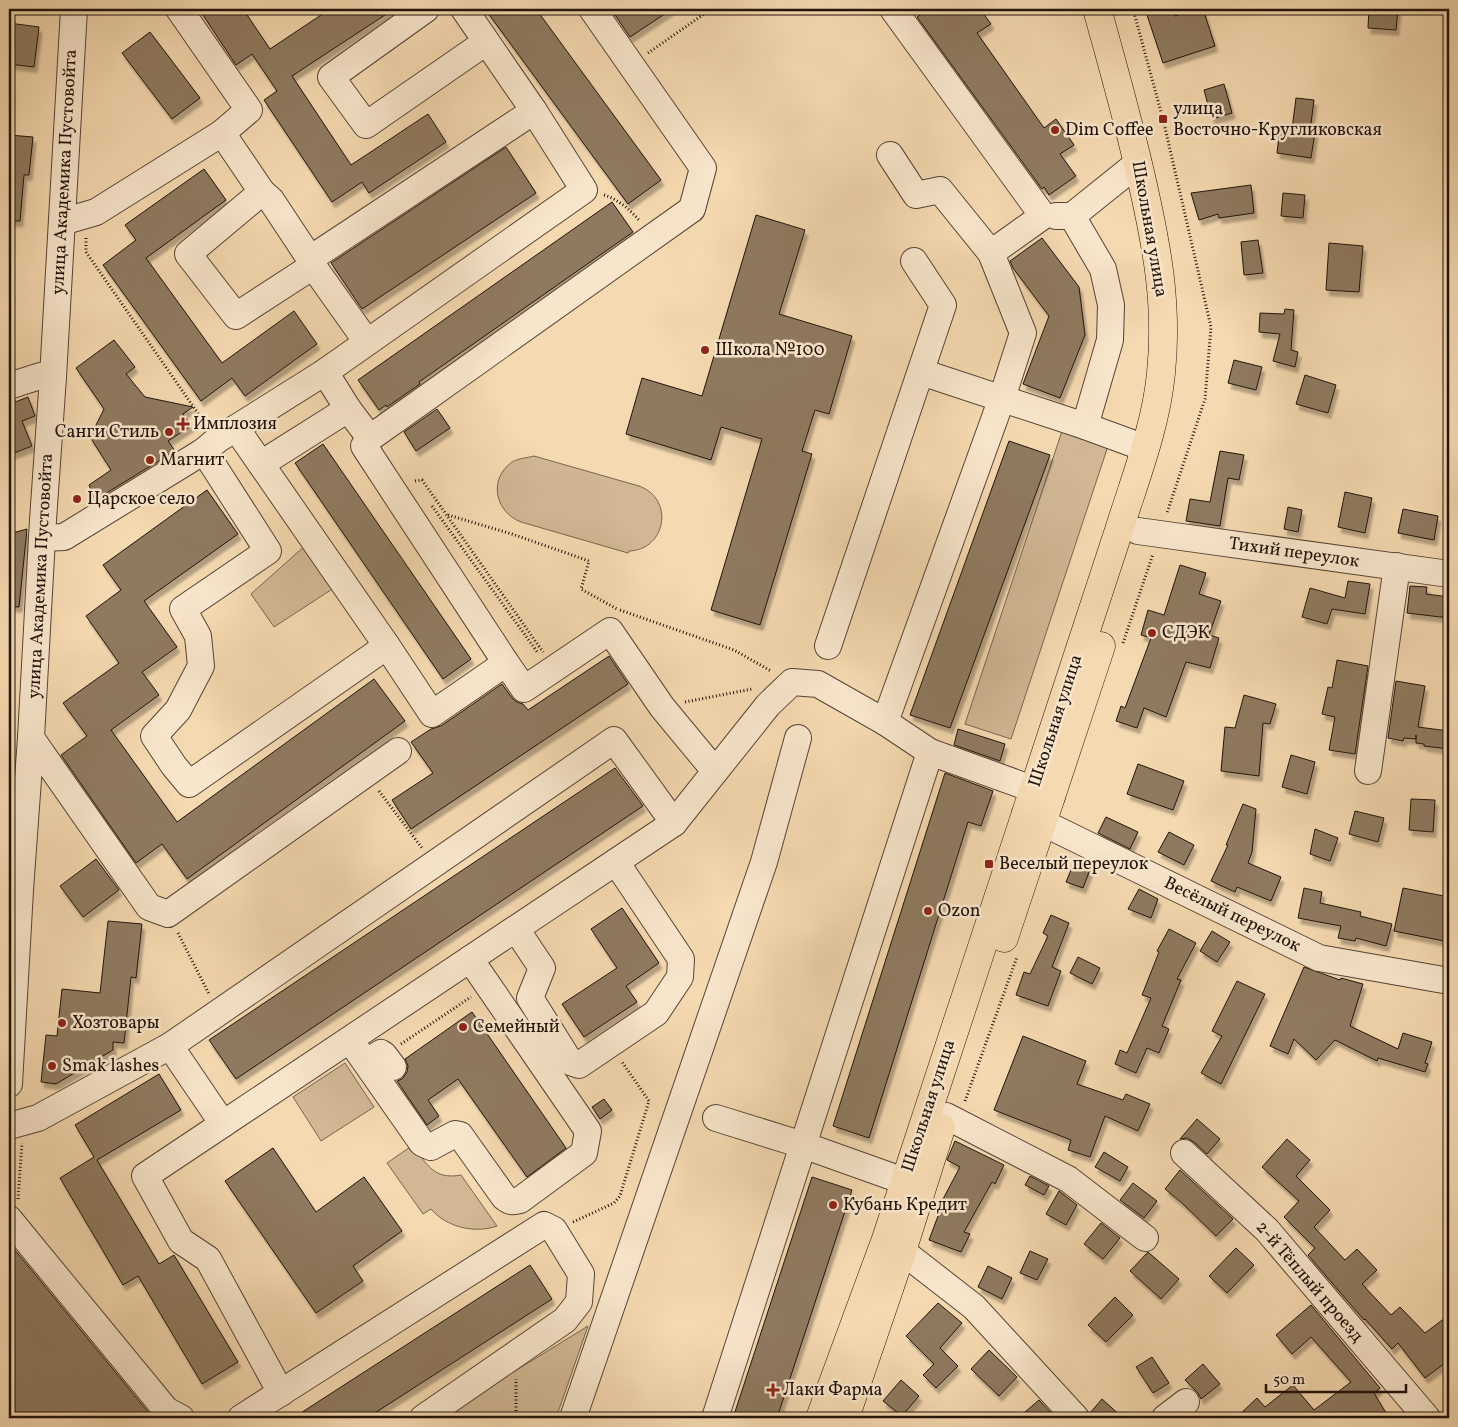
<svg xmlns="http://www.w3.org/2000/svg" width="1458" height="1427" font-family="Vollkorn,serif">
<defs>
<filter id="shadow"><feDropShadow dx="3" dy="5.5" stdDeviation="1" flood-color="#0004"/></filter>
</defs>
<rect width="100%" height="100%" fill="#f5d9b0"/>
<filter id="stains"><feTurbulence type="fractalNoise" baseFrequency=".004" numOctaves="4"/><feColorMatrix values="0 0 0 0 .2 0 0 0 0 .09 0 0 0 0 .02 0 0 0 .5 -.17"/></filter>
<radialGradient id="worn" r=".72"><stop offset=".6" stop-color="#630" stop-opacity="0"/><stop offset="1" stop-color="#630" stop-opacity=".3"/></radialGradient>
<g fill="#d1b794" stroke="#78654f">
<path d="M1063 428 1109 443 1011 739 965 724Z"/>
<path d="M534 456 639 486C675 499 666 550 629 551L628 553 521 522C495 512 488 479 512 462 519 458 527 458 534 456Z"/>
<path d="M308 543 337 586 274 627 251 594Z"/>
<path d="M345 1063 374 1107 321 1141 293 1097Z"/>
<path d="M413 1145C427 1165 434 1180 461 1175L497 1226C475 1234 446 1227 431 1209L423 1214 387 1163Z"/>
<path d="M588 1326 556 1418H439Z"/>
</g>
<g fill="#8f7a60" stroke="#20130a" filter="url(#shadow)">
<path d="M199 9H243L270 49 330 9H394L292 76 351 165 428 114 446 142 369 193 362 182 332 202 264 100 277 91 252 54 236 65Z"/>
<path d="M485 9H536L661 180 628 204Z"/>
<path d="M611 9H672L630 37Z"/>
<path d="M929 9H980L991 24 977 33 1044 128 1056 119 1074 145 1060 154 1076 176 1049 195 1044 187 1042 189 917 17Z"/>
<path d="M1145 9H1172L1175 16 1196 9H1203L1215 46 1163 63Z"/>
<path d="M1369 9H1398L1396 30 1368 28Z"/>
<path d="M9 23 39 27 34 67 9 64Z"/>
<path d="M150 32 200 98 172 119 122 53Z"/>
<path d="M1224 84 1232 113 1212 119 1204 90Z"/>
<path d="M1296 98 1314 100 1310 131 1315 132 1311 158 1277 153 1280 127 1292 129Z"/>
<path d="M9 135 33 137 29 175H24L20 221H9Z"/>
<path d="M506 147 536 193 362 309 331 263Z"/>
<path d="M204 169 226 200 146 258 222 363 294 311 317 344 245 396 232 378 201 401 103 265 136 240 125 225Z"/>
<path d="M1251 185 1254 213 1219 218 1218 214 1199 220 1191 193Z"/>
<path d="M1283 193 1305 195 1303 218 1281 216Z"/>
<path d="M612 202 633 232 419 382 420 384 387 407 386 405 379 410 358 380Z"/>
<path d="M756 215 805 230 779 314 852 336 829 414 815 410 802 451 812 454 760 625 711 610 762 439 721 427 711 460 626 434 642 378 702 396Z"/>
<path d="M1042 238 1079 287 1085 335 1060 398 1023 384 1049 316 1013 268 1010 261Z"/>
<path d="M1258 240 1263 273 1244 275 1241 242Z"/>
<path d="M1329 243 1363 246 1359 292 1326 290Z"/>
<path d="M1285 309 1294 310 1291 350 1298 352 1295 367 1273 361 1280 334 1259 332 1260 313 1284 314Z"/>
<path d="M114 340 135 367 126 374 145 397 193 407 183 414 191 426 168 441 175 451 95 500 89 485 111 470 90 437 104 409 76 368Z"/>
<path d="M1234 360 1262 367 1256 390 1228 383Z"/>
<path d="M1305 375 1336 385 1328 413 1296 404Z"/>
<path d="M28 397 35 416 22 421 32 446 9 455V401L15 400V402Z"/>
<path d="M437 409 450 428 416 451 404 432Z"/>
<path d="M1009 441 1050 455 950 728 910 715Z"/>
<path d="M323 444 471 659 443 679 295 463Z"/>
<path d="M1220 451 1244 455 1239 480 1228 478 1220 526 1186 521 1190 499 1210 502Z"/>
<path d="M207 490 238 534 144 601 177 647 142 672 159 695 111 730 177 822 374 679 405 721 187 879 162 844 136 863 61 755 87 736 63 703 119 663 86 616 121 590 103 565Z"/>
<path d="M1345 492 1372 498 1365 533 1338 527Z"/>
<path d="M1288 507 1302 510 1298 532 1284 529Z"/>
<path d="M1403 509 1438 516 1434 540 1398 533Z"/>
<path d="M27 529 19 607 9 606V534Z"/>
<path d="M1180 565 1206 573 1199 594 1221 601 1209 635 1219 638 1210 668 1186 662 1166 717 1144 708 1137 728 1116 721 1121 706 1125 708 1151 638 1141 635 1148 610 1164 615Z"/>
<path d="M1348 581 1370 584 1365 614 1332 609 1327 624 1302 617 1310 588 1345 598Z"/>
<path d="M1410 586 1427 587 1426 594 1449 597V618L1407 613Z"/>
<path d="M609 656 628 684 411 829 392 800 433 773 411 742 431 729 441 726 502 684 512 698 517 702 523 704 528 710Z"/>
<path d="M1337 660 1368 666 1355 754 1329 750 1335 717 1322 714 1328 687 1332 688Z"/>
<path d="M1396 681 1425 686 1418 727 1449 731V749L1424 746V744L1416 743V735V739L1404 738 1403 741 1388 738Z"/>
<path d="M1244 695 1276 704 1270 724 1263 723 1259 776 1221 771 1225 727 1235 728Z"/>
<path d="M958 729 1005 744 1000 761 954 745Z"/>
<path d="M1291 755 1315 762 1307 794 1282 787Z"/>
<path d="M1138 764 1184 781 1173 810 1127 794Z"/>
<path d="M615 768 643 806 236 1079 209 1040Z"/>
<path d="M945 773 993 791 981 826 968 822 869 1138 833 1126Z"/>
<path d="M1411 799 1435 800 1433 832 1409 830Z"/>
<path d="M1243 804 1256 809 1252 852 1248 863 1281 877 1271 901 1237 887 1235 892 1211 881 1228 845H1226Z"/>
<path d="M1355 811 1384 818 1378 842 1349 834Z"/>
<path d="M1106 817 1138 832 1130 849 1098 833Z"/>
<path d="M1315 829 1338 838 1330 861 1310 854Z"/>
<path d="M1169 832 1194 845 1184 865 1158 852Z"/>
<path d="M96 859 119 890 83 917 60 886Z"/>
<path d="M1075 860 1091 867 1083 888 1066 882Z"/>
<path d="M1304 888 1322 892 1320 903 1361 912 1360 916 1392 924 1386 946 1356 938 1355 941 1338 938 1341 926 1298 918Z"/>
<path d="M1403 888 1449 897V942L1394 931Z"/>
<path d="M1139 889 1158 899 1151 918 1128 909Z"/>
<path d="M622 908 659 963 626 986 637 1002 584 1037 562 1004 617 968 591 929Z"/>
<path d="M1051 915 1069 923 1052 967 1061 971 1048 1006 1016 995 1024 972 1030 974 1048 936 1043 933Z"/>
<path d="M108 921 142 924 136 978 131 977 124 1043 113 1042V1050L56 1084 41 1082 46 1035 57 1036 62 989 100 993Z"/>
<path d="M1169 929 1196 943 1177 979 1181 980 1162 1026 1169 1029 1159 1053 1147 1048 1136 1073 1115 1064 1120 1050 1127 1053 1151 998 1142 995 1159 952 1157 951Z"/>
<path d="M1212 931 1230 942 1217 962 1200 951Z"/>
<path d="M1078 957 1100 968 1092 984 1070 973Z"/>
<path d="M1304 967 1340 980 1341 978 1363 984 1350 1026 1398 1049 1403 1033 1432 1042 1425 1063 1428 1064 1425 1072 1378 1058 1377 1061 1335 1040 1316 1060 1294 1039 1288 1054 1270 1046Z"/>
<path d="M1237 981 1265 994 1221 1084 1201 1073 1222 1036 1212 1031Z"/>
<path d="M472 1012 566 1148 527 1177 458 1079 428 1100 439 1116 427 1125 397 1081 402 1079 407 1072 408 1066 405 1059Z"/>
<path d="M1023 1036 1086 1061 1077 1084 1123 1100 1126 1094 1150 1104 1138 1131 1105 1116 1090 1157 1068 1150 1071 1140 994 1110Z"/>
<path d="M159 1074 181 1110 97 1160 159 1264 174 1255 238 1362 202 1384 138 1276 123 1285 60 1178 94 1157 75 1125Z"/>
<path d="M604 1099 612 1110 600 1119 592 1107Z"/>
<path d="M1197 1119 1220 1139 1207 1154 1194 1142 1187 1138 1180 1139Z"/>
<path d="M1287 1139 1310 1160 1296 1176 1330 1210 1314 1227 1345 1260 1357 1249 1377 1270 1362 1284 1391 1315 1400 1307 1425 1333 1449 1315V1360L1425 1378 1398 1343 1392 1349 1365 1319 1364 1320 1308 1255 1315 1248 1284 1217 1299 1201 1262 1167Z"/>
<path d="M955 1141 1004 1165 995 1184 992 1182 964 1232 970 1234 961 1252 929 1240 944 1200 943 1199 960 1167 947 1160Z"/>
<path d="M273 1148 316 1212 364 1177 402 1231 353 1266 363 1281 316 1313 225 1181Z"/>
<path d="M1104 1152 1128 1167 1120 1181 1095 1167Z"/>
<path d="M1180 1170 1233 1219 1216 1236 1182 1203 1165 1189Z"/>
<path d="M1030 1176 1049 1186 1044 1195 1025 1185Z"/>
<path d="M812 1177 852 1190 777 1418H733Z"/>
<path d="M1133 1183 1157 1201 1144 1218 1120 1200Z"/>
<path d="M1059 1191 1077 1205 1066 1225 1046 1214Z"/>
<path d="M1101 1223 1120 1238 1103 1259 1084 1244Z"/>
<path d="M9 1243 29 1267 153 1418H9Z"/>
<path d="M1236 1248 1254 1265 1227 1293 1209 1276Z"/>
<path d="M1030 1251 1048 1259 1037 1280 1020 1273Z"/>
<path d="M1148 1252 1179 1279 1161 1299 1130 1271Z"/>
<path d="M530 1265 552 1299 367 1418H293Z"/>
<path d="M988 1266 1012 1278 1002 1299 978 1287Z"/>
<path d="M1115 1297 1133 1315 1106 1342 1088 1325Z"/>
<path d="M938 1303 962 1323 940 1348 958 1366 936 1388 923 1375 934 1364 906 1336Z"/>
<path d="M1311 1305 1380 1388 1374 1393 1389 1418H1236L1257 1398 1265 1407 1293 1385 1314 1410 1351 1382 1311 1337 1292 1354 1276 1335Z"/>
<path d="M989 1350 1017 1377 999 1396 971 1369Z"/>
<path d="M1152 1357 1169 1383 1153 1393 1136 1367Z"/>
<path d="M1203 1364 1220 1384 1201 1399 1198 1393 1185 1380Z"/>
<path d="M901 1380 919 1396 902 1416 883 1401Z"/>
<path d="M1102 1399 1123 1418H1091L1090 1413Z"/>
<path d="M1039 1400 1050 1412 1044 1418H1018Z"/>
</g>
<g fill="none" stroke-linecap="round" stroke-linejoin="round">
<g stroke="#554434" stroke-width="28">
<g id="minor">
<path d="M179 9 249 110 222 133"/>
<path d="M426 9 331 77 366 125 486 42"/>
<path d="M893 9 1043 216 991 253"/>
<path d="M890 155 916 195 940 190 991 253 1023 333 1002 398 885 722 930 752 1052 796"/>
<path d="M262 192 188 254 236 316 313 266"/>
<path d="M1056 216H1072L1138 163"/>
<path d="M1072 216 1103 269 1111 305 1110 340 1085 426"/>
<path d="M62 222 96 212 222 133 262 192 271 200 310 259 313 266 367 342"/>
<path d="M310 259 534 111"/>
<path d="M921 372 1085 426 1145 448"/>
<path d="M9 386 40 376 53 377"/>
<path d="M236 428 387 646 432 714 506 663 364 446 370 438 348 409 325 372"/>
<path d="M370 438 692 209 703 168 592 9"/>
<path d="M204 451 268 551 183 609 198 636 201 666 178 710 154 736 174 766 189 784 387 646"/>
<path d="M261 464 348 409"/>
<path d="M1138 531 1449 574"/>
<path d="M42 538 64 537 204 451 217 440 325 372 584 190 534 111 464 9"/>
<path d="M828 646 943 305 914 261"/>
<path d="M506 663 524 689 610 631 662 707 715 771"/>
<path d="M31 738 149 907 168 914 398 751"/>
<path d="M1368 771 1397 566"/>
<path d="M1025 814 1319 958 1449 981"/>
<path d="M674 823 768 705 792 682 818 684 885 722"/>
<path d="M516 929 542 968 530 998 570 1062 579 1065 656 1013 680 977 681 959 616 862"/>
<path d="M350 1040 422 1143 431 1147 455 1134 460 1135 504 1197C510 1202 513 1202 520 1200L584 1153 588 1131 470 959"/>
<path d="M170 1046 223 1124 145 1176 181 1241 208 1259 281 1393"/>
<path d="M366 1062 381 1053 384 1055 393 1067"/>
<path d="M9 1084 20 890 31 738 43 520 53 377 74 9"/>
<path d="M946 1116 1068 1179 1145 1238"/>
<path d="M716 1118 803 1145 904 1181"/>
<path d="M9 1126 38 1118 170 1046 614 740 674 823 223 1124"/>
<path d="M1184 1153 1267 1230 1427 1418"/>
<path d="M9 1219 166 1410 181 1418"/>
<path d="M902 1251 974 1307 1076 1418"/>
<path d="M241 1418 544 1225 554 1230 581 1274 579 1302 565 1320 423 1418"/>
<path d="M573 1418 764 862 798 738"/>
<path d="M715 1418 930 752"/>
<path d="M1165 1418 1186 1402"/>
</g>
</g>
<g stroke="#20130a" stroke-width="29">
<g id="major">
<path d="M1004 938 1101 646"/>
<path d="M820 1418 886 1239 1120 527C1136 476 1156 426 1161 373 1168 305 1157 247 1142 181 1129 123 1113 66 1097 9"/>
<path d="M845 1418 902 1251 941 1128"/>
</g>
</g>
<g stroke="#20130a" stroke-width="3" stroke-dasharray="1 2.5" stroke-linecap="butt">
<path d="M1133 9 1163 119 1211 327 1205 399 1167 513"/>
<path d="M648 53 711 9"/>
<path d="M604 195C618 199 630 210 639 220"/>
<path d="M86 238V252L204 422"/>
<path d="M415 481 422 480 543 652"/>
<path d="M432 506 538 653"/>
<path d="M448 515 512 534 589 561 581 589 617 609"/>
<path d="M620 610 734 650 771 671"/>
<path d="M1123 643 1153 554"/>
<path d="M685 702 752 689"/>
<path d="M379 791 422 848"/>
<path d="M178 933 209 994"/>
<path d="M401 1044 471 997"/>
<path d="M965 1101 1017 957"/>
<path d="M18 1199 22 1143"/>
<path d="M573 1222 614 1203 620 1196 649 1101 622 1062"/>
<path d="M516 1418V1379"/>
</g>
<use href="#minor" stroke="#f8e6cc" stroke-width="26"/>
<use href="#major" stroke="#f5d9b0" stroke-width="28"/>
</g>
<g fill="#8f2418" stroke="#f8e6cc" stroke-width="2">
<rect x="1158" y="114" width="10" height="10" rx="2.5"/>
<circle cx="1055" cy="130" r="5"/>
<circle cx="705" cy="350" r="5"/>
<path d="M180.5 416.5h5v5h5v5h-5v5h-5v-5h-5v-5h5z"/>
<circle cx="169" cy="432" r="5"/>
<circle cx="150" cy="460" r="5"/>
<circle cx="77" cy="499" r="5"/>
<circle cx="1152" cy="633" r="5"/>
<rect x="984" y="859" width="10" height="10" rx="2.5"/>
<circle cx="928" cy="911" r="5"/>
<circle cx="62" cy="1023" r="5"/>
<circle cx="463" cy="1027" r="5"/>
<circle cx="52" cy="1066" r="5"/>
<circle cx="833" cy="1205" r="5"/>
<path d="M770.5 1382.5h5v5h5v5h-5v5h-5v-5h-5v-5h5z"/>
</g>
<g text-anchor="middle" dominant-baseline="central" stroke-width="5" stroke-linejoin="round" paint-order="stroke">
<g font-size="18" fill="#20130a" stroke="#f8e6cc" text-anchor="start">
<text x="1173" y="109">улица<tspan x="1173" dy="21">Восточно-Кругликовская</tspan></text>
<text x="1065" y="130">Dim Coffee</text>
<text x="715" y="350">Школа №100</text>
<text x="193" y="424">Имплозия</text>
<text x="159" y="432" text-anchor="end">Санги Стиль</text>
<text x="160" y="460">Магнит</text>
<text x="87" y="499">Царское село</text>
<text x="1162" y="633">СДЭК</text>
<text x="999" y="864">Веселый переулок</text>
<text x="938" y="911">Ozon</text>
<text x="72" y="1023">Хозтовары</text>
<text x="473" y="1027">Семейный</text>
<text x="62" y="1066">Smak lashes</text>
<text x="843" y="1205">Кубань Кредит</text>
<text x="783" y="1390">Лаки Фарма</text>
</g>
<g font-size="18" fill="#20130a" stroke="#f8e6cc">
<text transform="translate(65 172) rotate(-87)">улица Академика Пустовойта</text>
<text transform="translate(1149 229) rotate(80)">Школьная улица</text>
<text transform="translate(1294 553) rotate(8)">Тихий переулок</text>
<text transform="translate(41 576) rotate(-87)">улица Академика Пустовойта</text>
<text transform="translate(1056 721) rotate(-72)">Школьная улица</text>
<text transform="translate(1232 915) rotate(26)">Весёлый переулок</text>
<text transform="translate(929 1106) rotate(-72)">Школьная улица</text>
<text transform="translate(1309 1282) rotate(49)">2-й Тёплый проезд</text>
</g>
</g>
<rect width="1458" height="1427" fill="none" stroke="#f5d9b0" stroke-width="30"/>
<rect x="10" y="10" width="1438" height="1407" fill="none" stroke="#20130a" stroke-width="2.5"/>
<rect x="15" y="15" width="1428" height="1397" fill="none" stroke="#20130a"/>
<path d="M1266 1384v8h140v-8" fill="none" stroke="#20130a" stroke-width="2.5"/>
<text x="1273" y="1384" font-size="15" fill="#20130a" stroke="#f8e6cc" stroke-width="4" paint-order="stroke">50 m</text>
<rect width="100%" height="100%" filter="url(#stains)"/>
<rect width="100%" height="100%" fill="url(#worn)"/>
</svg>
